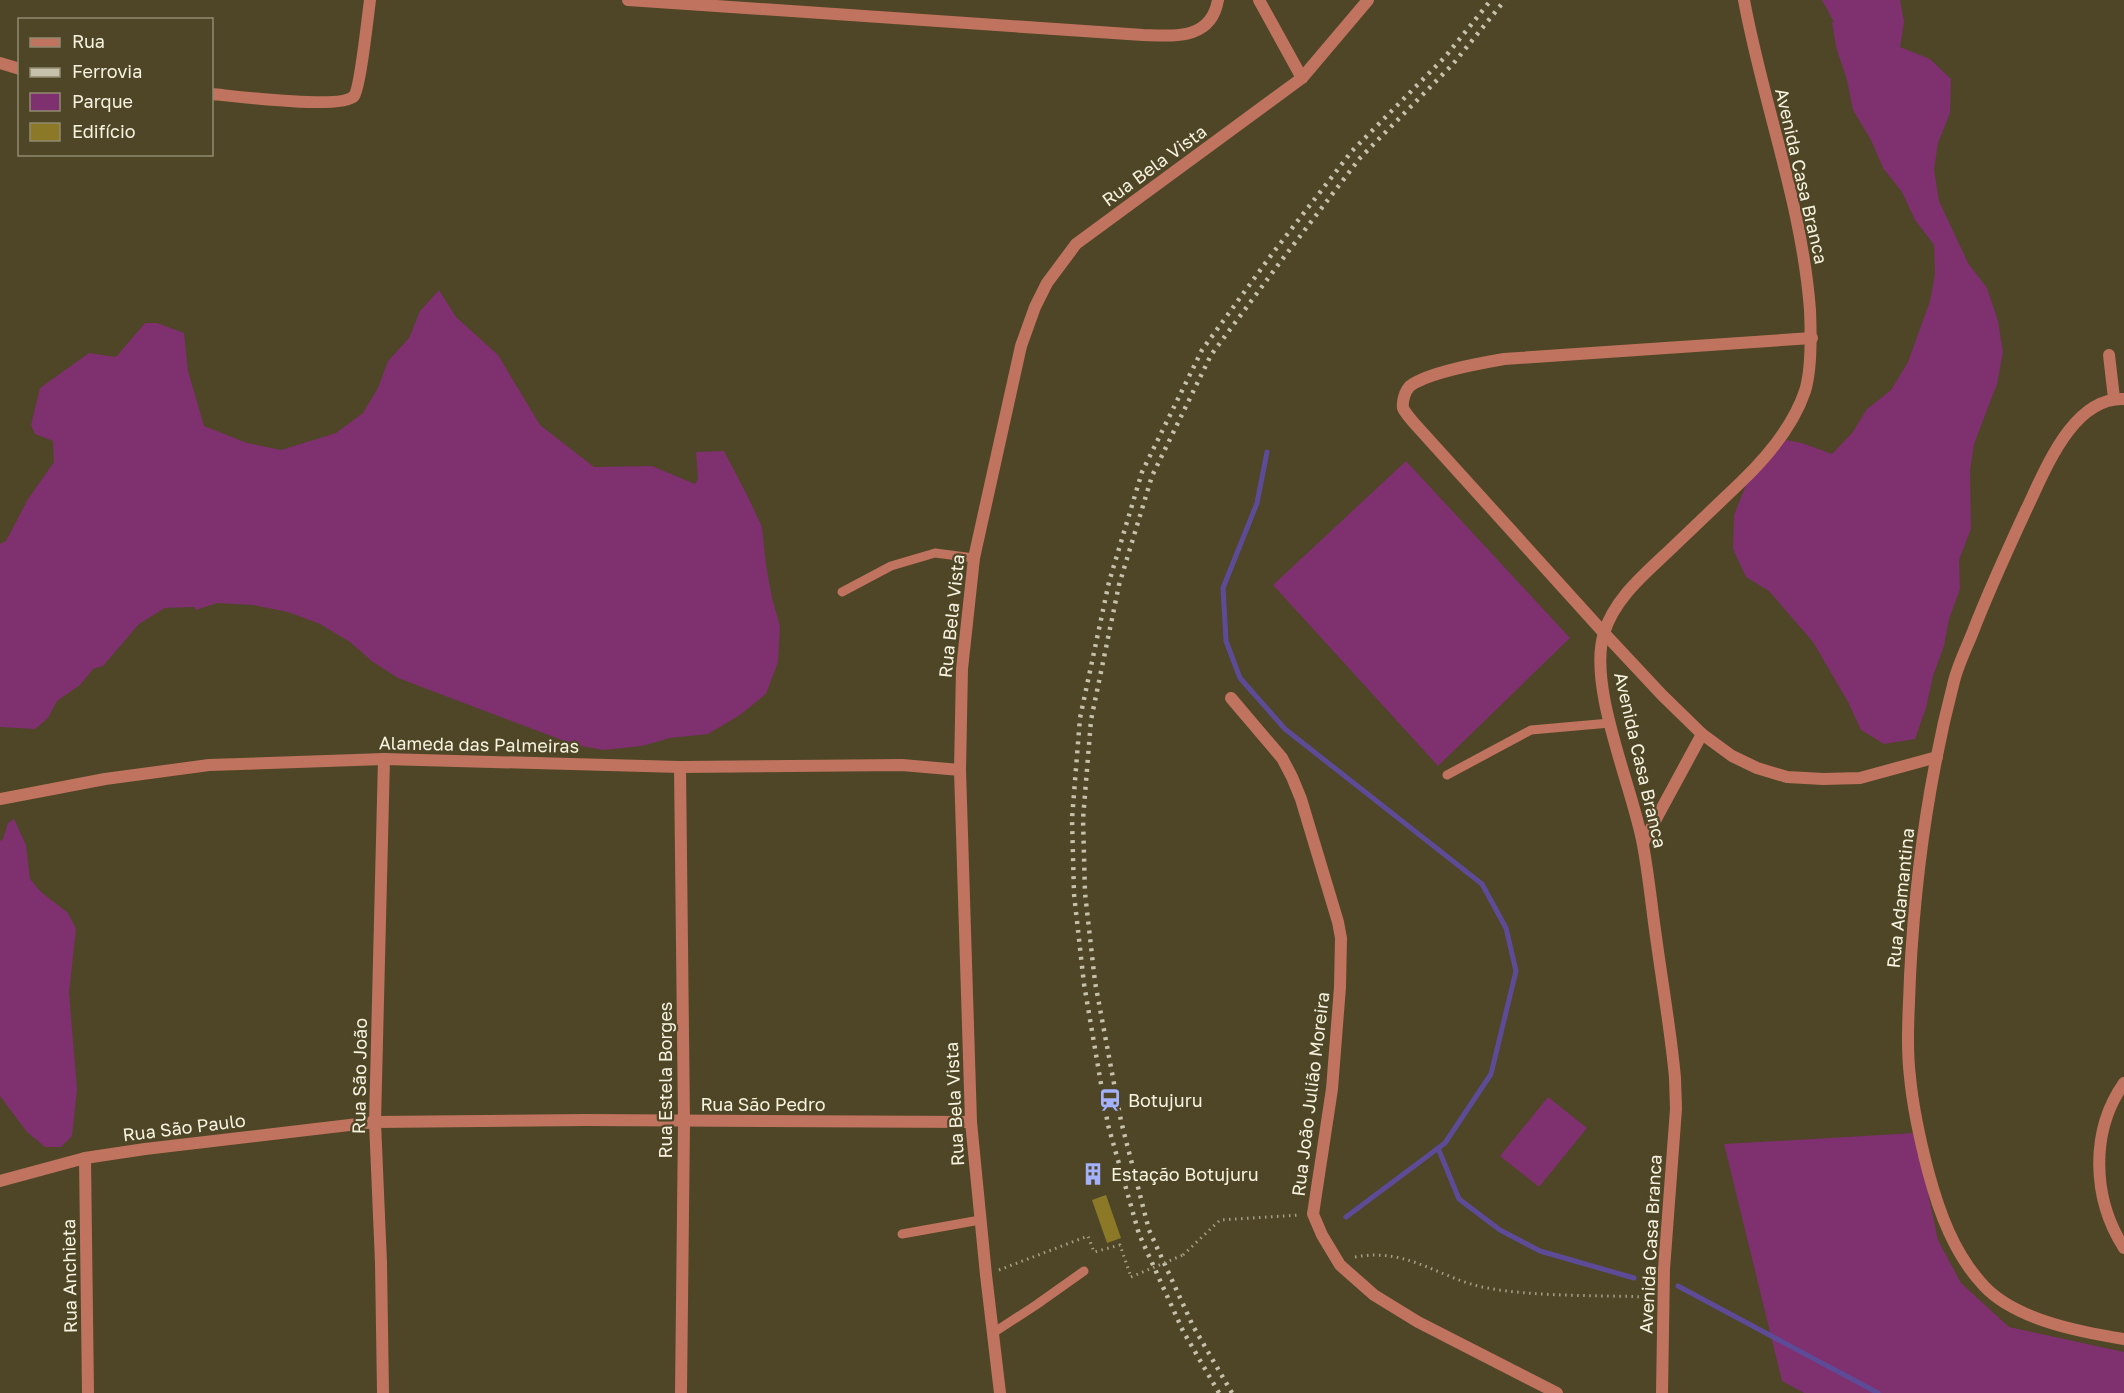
<svg xmlns="http://www.w3.org/2000/svg" width="2124" height="1393" font-family="'Golos Text',sans-serif">
<rect width="100%" height="100%" fill="#4e4626"/>
<g fill="#7e306f">
<path d="M1822 0H1900L1904 22 1900 47 1930 59 1951 79 1950 113 1938 143 1934 170 1939 201 1968 263 1987 288 1998 321 2003 352 1997 384 1974 444 1970 471 1971 529 1959 560 1960 589 1949 619 1944 646 1933 676 1926 708 1915 739 1884 744 1861 730 1848 702 1813 642 1769 591 1746 577 1733 549 1734 515 1746 485 1775 438 1802 443 1832 454 1852 433 1867 409 1891 390 1908 362 1930 301 1935 274 1934 245 1915 220 1902 192 1883 168 1871 140 1853 110 1847 80 1836 47 1832 22H1834Z"/>
<path d="M439 290 456 317 498 355 540 425 594 467 652 466 695 484 698 479 696 452 724 451 748 497 762 527 766 565 772 598 780 626 778 662 766 694 740 715 708 734 670 738 642 746 604 750 575 745 398 678 373 662 350 642 320 624 288 612 253 605 217 603 196 610 194 607 165 608 139 624 103 666 93 669 80 685 57 701 48 718 35 729 0 727V544L6 541 28 499 54 462 53 441 35 434 31 425 40 388 89 353 116 357 145 323H157L184 333 188 371 204 426 247 443 281 450 336 433 363 413 378 388 388 361 409 338 420 311Z"/>
<path d="M1406 461 1570 638 1438 766 1273 585Z"/>
<path d="M14 819 26 845 30 879 41 892 68 913 76 929 69 993 77 1089 72 1136 61 1147H45L27 1132 0 1096V841L3 839 8 823Z"/>
<path d="M1548 1097 1587 1128 1539 1187 1500 1156Z"/>
<path d="M1915 1133 1938 1240 1961 1283 2009 1327 2124 1352V1393H1804L1782 1381 1724 1144Z"/>
</g>
<g fill="none" stroke-linecap="round" stroke-linejoin="round">
<g stroke="#5e4b98" stroke-width="5">
<path d="M1267 452 1257 503 1223 588 1226 641 1240 678 1285 729 1482 884 1506 928 1516 971 1491 1074 1445 1143 1346 1217"/>
<path d="M1438 1148 1459 1199 1500 1230 1540 1251 1634 1278"/>
<path d="M1678 1286 1878 1393"/>
</g>
</g>
<path fill="#8c7928" d="M1106 1195 1121 1238 1107 1243 1092 1200Z"/>
<g fill="none" stroke-linecap="round" stroke-linejoin="round">
<g stroke="#a59f86" stroke-width="3" stroke-dasharray="1.5 4.5" stroke-linecap="butt">
<path d="M1183 1255 1220 1220 1300 1215"/>
<path d="M1355 1257C1409 1247 1439 1279 1487 1288 1537 1297 1597 1295 1648 1297"/>
<path d="M999 1270 1088 1236 1094 1252 1120 1245 1131 1277"/>
</g>
<g stroke="#c0735e" stroke-width="9">
<path d="M842 592 891 566 935 553 974 558"/>
<path d="M1447 775 1531 730 1610 723"/>
<path d="M902 1234 980 1220"/>
<path d="M993 1333 1036 1305 1084 1271"/>
</g>
<g stroke="#c0735e" stroke-width="12">
<path d="M628 0 1143 35C1175 36 1211 40 1218 0"/>
<path d="M1259 0 1302 78"/>
<path d="M0 63 20 69"/>
<path d="M212 94C234 96 342 110 354 96 360 89 368 15 370 0"/>
<path d="M1812 338 1504 359C1481 363 1428 372 1410 386 1405 391 1402 401 1403 408 1405 413 1411 419 1414 423L1604 633 1662 695 1702 734 1732 756 1757 768 1787 777 1823 779 1860 778 1937 757"/>
<path d="M2109 355 2114 398"/>
<path d="M2124 399C2072 397 2045 471 2026 510 2007 551 1988 592 1972 634 1966 649 1958 665 1954 681 1929 777 1915 877 1910 976 1909 1010 1906 1043 1910 1077 1913 1109 1920 1140 1928 1171 1939 1212 1954 1254 1984 1286 2016 1320 2080 1332 2124 1339"/>
<path d="M1231 698 1282 758 1292 777 1301 799 1338 922 1341 938 1340 987 1332 1089 1313 1214 1322 1235 1340 1265 1374 1295 1418 1322 1557 1393"/>
<path d="M680 767 684 1122 681 1393"/>
<path d="M0 799 105 779 209 765 384 759 680 767 902 765 960 770"/>
<path d="M1643 843 1702 734"/>
<path d="M2124 1083C2090 1131 2092 1198 2124 1248"/>
<path d="M85 1158 88 1393"/>
<path d="M0 1181 85 1158 145 1149 375 1122 586 1120 971 1122"/>
<path d="M383 1393 381 1263 375 1122 384 759"/>
<path d="M1000 1393 986 1275 971 1122 960 770 962 669 974 558 1021 346 1035 307 1047 283 1076 244 1302 78 1368 0"/>
<path d="M1662 1393 1664 1269 1676 1109 1675 1078C1671 1033 1663 988 1657 944 1652 911 1649 877 1643 845 1633 788 1587 687 1604 633 1615 597 1647 572 1673 547 1696 525 1718 504 1741 482 1767 457 1793 427 1805 391 1812 369 1811 333 1810 310 1802 204 1763 104 1744 0"/>
</g>
<g stroke="#c6c1aa" stroke-width="4.5" stroke-dasharray="3 6" stroke-linecap="butt">
<path d="M1219 1393 1183 1331 1139 1234 1108 1125 1084 984 1074 894 1072 819 1080 718 1109 582 1142 472 1202 350 1272 254 1352 151 1445 57 1491 0"/>
<path d="M1232 1393 1193 1326 1149 1230 1121 1121 1095 982 1085 893 1083 819 1091 720 1119 585 1152 476 1211 355 1281 261 1360 158 1453 64 1505 0"/>
</g>
<path stroke="#a59f86" stroke-width="3" stroke-dasharray="1.5 4.5" stroke-linecap="butt" d="M1131 1277 1183 1255"/>
</g>
<defs>
<g id="station-bare" transform="scale(1.8)"><path d="M-3-6H3Q5-6 5-4V2Q5 4 3 4L4.5 6H3L1.5 4h-3L-3 6H-4.5L-3 4Q-5 4-5 2V-4Q-5-6-3-6ZM-3.5-4v3h7v-3ZM-3.5 1v1.5H-2V1ZM2 1v1.5H3.5V1Z" fill="#a4b1fc" stroke="#4e4626" stroke-width="2.5" paint-order="stroke"/></g>
<g id="building-bare" transform="scale(1.8)"><path d="M-4-6H4V6H1V3H-1V6H-4ZM-2.5-4.3h1.7v1.8h-1.7ZM.8-4.3h1.7v1.8H.8ZM-2.5-1h1.7V.8h-1.7ZM.8-1h1.7V.8H.8Z" fill="#a4b1fc" stroke="#4e4626" stroke-width="2.5" paint-order="stroke"/></g>
</defs>
<g fill-rule="evenodd">
<use href="#station-bare" x="1110" y="1100"/>
<use href="#building-bare" x="1093" y="1174"/>
</g>
<g text-anchor="middle" dominant-baseline="central" stroke-width="4.5" stroke-linejoin="round" paint-order="stroke">
<g font-size="18" fill="#f6f2df" stroke="#4e4626">
<text transform="translate(1154 165) rotate(-36)">Rua Bela Vista</text>
<text transform="translate(1802 176) rotate(77)">Avenida Casa Branca</text>
<text transform="translate(951 616) rotate(-84)">Rua Bela Vista</text>
<text transform="translate(479 744) rotate(1)">Alameda das Palmeiras</text>
<text transform="translate(1641 760) rotate(77)">Avenida Casa Branca</text>
<text transform="translate(1900 898) rotate(-84)">Rua Adamantina</text>
<text transform="translate(359 1076) rotate(-89)">Rua São João</text>
<text transform="translate(665 1080) rotate(-90)">Rua Estela Borges</text>
<text transform="translate(1310 1094) rotate(-83)">Rua João Julião Moreira</text>
<text x="763" y="1104">Rua São Pedro</text>
<text transform="translate(954 1104) rotate(-93)">Rua Bela Vista</text>
<text transform="translate(184 1127) rotate(-7)">Rua São Paulo</text>
<text transform="translate(1650 1244) rotate(-87)">Avenida Casa Branca</text>
<text transform="translate(69 1276) rotate(-91)">Rua Anchieta</text>
</g>
<g font-size="18" fill="#f6f2df" stroke="#4e4626" text-anchor="start">
<text x="1128" y="1100">Botujuru</text>
<text x="1111" y="1174">Estação Botujuru</text>
</g>
</g>
<rect x="18" y="18" width="195" height="138" fill="#4e4626" stroke="#918b70" stroke-width="1.5"/>
<rect x="30" y="38" width="30" height="9" fill="#c0735e" stroke="#918b70" stroke-width="1.5"/>
<text x="72" y="48" font-size="18" fill="#f6f2df">Rua</text>
<rect x="30" y="68" width="30" height="9" fill="#c6c1aa" stroke="#918b70" stroke-width="1.5"/>
<text x="72" y="78" font-size="18" fill="#f6f2df">Ferrovia</text>
<rect x="30" y="93" width="30" height="18" fill="#7e306f" stroke="#918b70" stroke-width="1.5"/>
<text x="72" y="108" font-size="18" fill="#f6f2df">Parque</text>
<rect x="30" y="123" width="30" height="18" fill="#8c7928" stroke="#918b70" stroke-width="1.5"/>
<text x="72" y="138" font-size="18" fill="#f6f2df">Edifício</text>
</svg>
